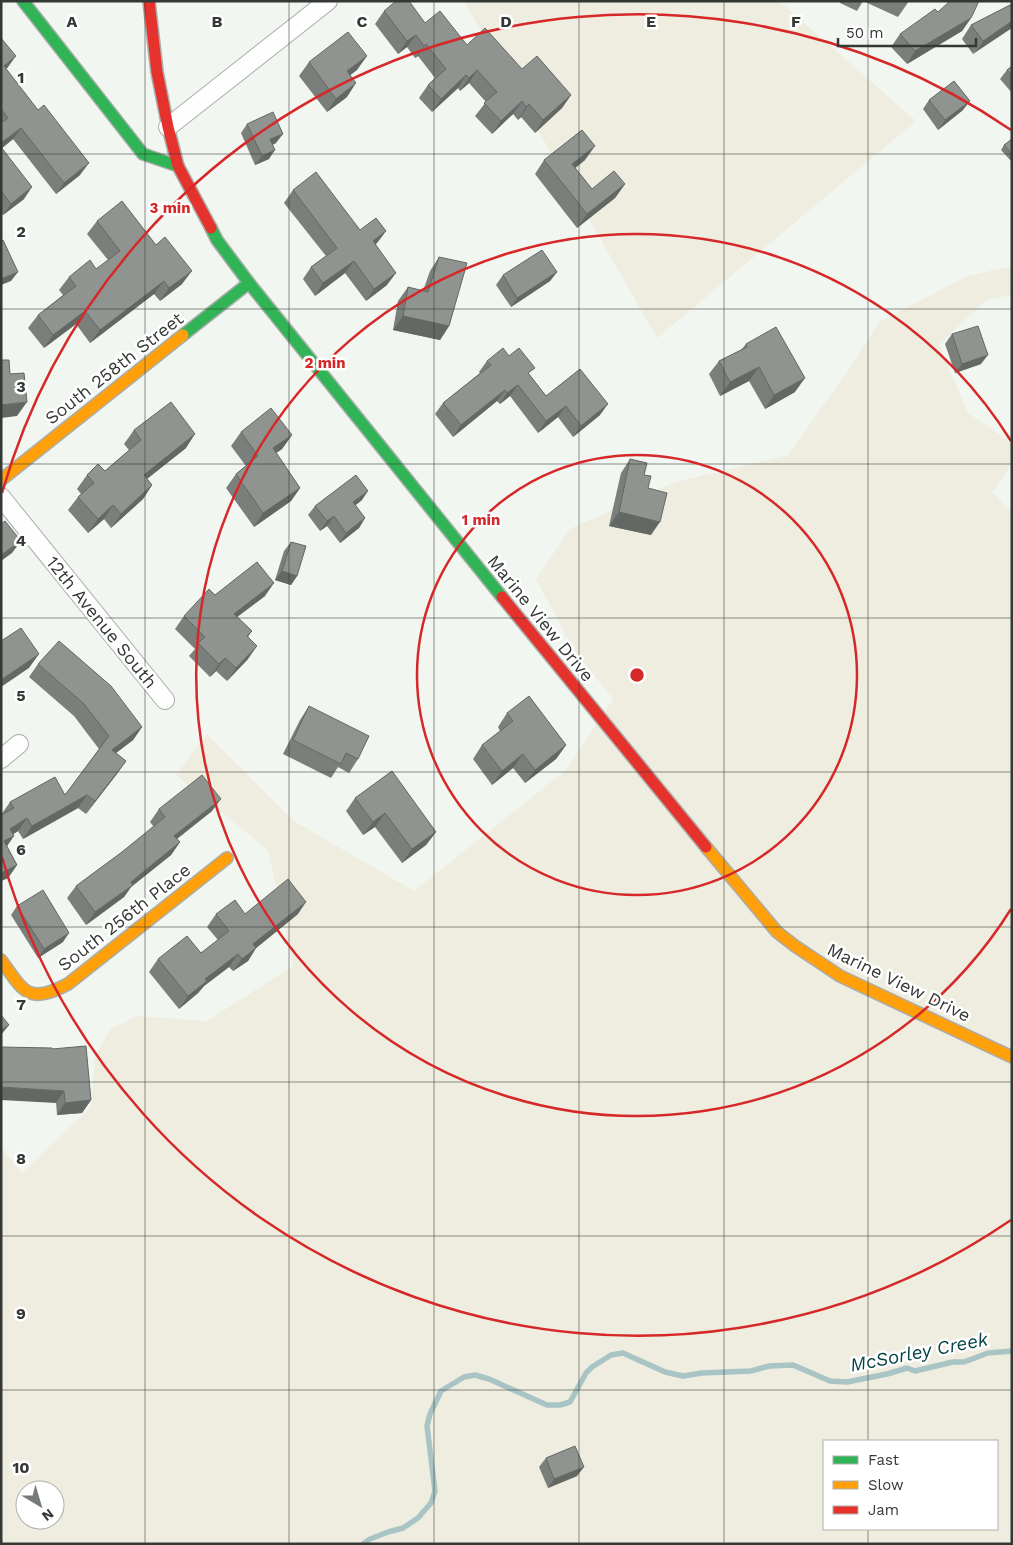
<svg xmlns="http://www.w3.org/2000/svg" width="1013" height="1545" font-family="'Work Sans',sans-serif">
<rect width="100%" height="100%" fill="#f1f6f1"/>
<g fill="#efeddf" fill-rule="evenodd">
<path d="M464 1H779L916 121 657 338Z"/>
<path d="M1012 266V295L986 300 939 345 968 413 1012 443C1012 469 1008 472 992 492L1012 513V1544H1V1147L22 1173 91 1107 95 1055 112 1028 138 1016 207 1021 293 966 268 850 176 775 207 734 294 821 414 891 566 770 613 699 573 649 536 579 570 529 673 483 788 455 851 366 879 322 968 276ZM824 1441H997V1529H824ZM25 1490H55V1520H25Z"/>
</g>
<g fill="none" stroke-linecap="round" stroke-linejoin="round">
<path stroke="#a9c4c4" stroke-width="5.5" d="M363 1544 370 1539 388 1532 403 1528 418 1518 431 1503 435 1491 427 1426 430 1414 441 1391 464 1377 475 1375 489 1379 547 1405H560L570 1402 586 1373 592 1367 611 1355 623 1353 665 1372 683 1376 702 1373 751 1371 769 1366 793 1365 830 1381 847 1382 887 1374 907 1368 915 1371 953 1362H964L988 1353 1012 1351"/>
<g stroke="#aaadaa" stroke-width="20">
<g id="street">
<path d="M168 127 328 1"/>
<path d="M1 497 165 700"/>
<path d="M1 759 19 744"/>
</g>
</g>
<g stroke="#aaadaa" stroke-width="14">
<g id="fast">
<path d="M23 1 143 154 178 166"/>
<path d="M211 228 217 240 249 283 502 597"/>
<path d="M183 335 249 283"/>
</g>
</g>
<g stroke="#aaadaa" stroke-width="14">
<g id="slow">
<path d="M1 480 183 335"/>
<path d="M706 847 777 932 795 946 840 976 1012 1057"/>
<path d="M1 960C24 992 28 1005 68 984L227 858"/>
</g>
</g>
<g stroke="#aaadaa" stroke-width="14">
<g id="jam">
<path d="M149 1 157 72 168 127 178 166 211 228"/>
<path d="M502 597 706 847"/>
</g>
</g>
<use href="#street" stroke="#fdfefd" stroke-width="18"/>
<use href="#fast" stroke="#30b455" stroke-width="11"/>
<use href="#slow" stroke="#ff9f0a" stroke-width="11"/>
<use href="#jam" stroke="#e5322d" stroke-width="11"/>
</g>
<g fill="#7b7f7c">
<path d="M841 1H909L898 17 863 1 857 11 840 3Z"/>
<path d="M1012 4 973 54 962 39 971 25Z"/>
<path d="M384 11 425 23 467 45 522 69 571 95 562 108 535 133 521 117 518 120 513 114 492 134 475 116 486 102 469 83 460 91 458 88 432 112 419 98 428 85 435 78 418 56 415 58 407 47 398 54 375 24Z"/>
<path d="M938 12 971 18 962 31 907 64 891 47 900 34Z"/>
<path d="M1 38 8 67 6 69 80 175 56 194 13 139 2 148 24 199 3 215 1 213Z"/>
<path d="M309 62 357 70 350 75 347 97 327 112 299 76Z"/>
<path d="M1012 66V93L1000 79 1007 70Z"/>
<path d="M929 100 963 110 938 130 923 109Z"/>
<path d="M247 124 276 143 272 145 269 159 255 165 241 133Z"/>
<path d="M1012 139V161H1011L1001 150 1004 145Z"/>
<path d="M544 160H585L575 168 592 189 625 184 615 198 577 228 535 174Z"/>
<path d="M293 190 360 230 386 231 376 244 387 285 366 301 345 273 315 296 303 279 311 267 326 256 284 203Z"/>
<path d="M97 221 182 284 160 301 154 294 90 343 76 324 44 348 28 328 38 315 63 295 59 290 69 277 96 269 108 260 87 234Z"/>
<path d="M439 257 449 326 440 340 393 330 398 301 408 287 423 291 430 271Z"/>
<path d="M557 272 550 281 511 307 496 285 503 275Z"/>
<path d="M952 334 981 364 955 373 945 344Z"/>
<path d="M746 344 795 392 765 409 749 381 720 396 709 374 719 361 741 350Z"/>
<path d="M509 356 530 375 546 396 600 415 573 437 558 417 538 433 510 396 500 404 497 401 453 437 435 414 443 403 480 373 479 372 487 361Z"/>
<path d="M134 430 186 448 147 479 152 485 143 499 111 528 104 519 88 533 68 510 78 497 81 494 77 489 87 475 105 471 129 450 124 444Z"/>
<path d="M241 432 292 435 282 449 276 453 300 488 291 501 254 527 226 488 236 474 246 466 231 446Z"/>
<path d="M630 459 644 475 648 488 651 535 609 526 621 473Z"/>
<path d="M362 500 355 505 365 518 359 528 340 543 327 526 320 531 308 515 315 506Z"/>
<path d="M291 542 297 576 291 585 275 580 284 551Z"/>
<path d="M215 595 265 596 237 617 252 631 248 637V659L227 681 216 671 210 677 189 656 195 649 175 629 184 616Z"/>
<path d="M38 664 142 727 133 740 116 753 126 761 86 814 78 808 23 839 18 831 13 834 7 846 17 865 8 878 1 881V815L10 802 65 795 99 749 74 716 29 677Z"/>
<path d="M309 706 358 759 349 773 338 767 331 778 283 754 300 720Z"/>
<path d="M507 713 566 745 556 759 525 783 513 768 492 785 473 759 482 745 500 731 498 727Z"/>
<path d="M355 798 436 832 426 845 402 863 375 827 363 835 346 811Z"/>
<path d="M159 809 212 811 177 839 180 842 171 855 131 887 124 897 86 925 67 898 76 886 122 852 154 827 150 822Z"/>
<path d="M17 906 63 942 38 958 11 915Z"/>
<path d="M216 914H298L256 948 248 961 233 971 229 967 204 986 198 993 179 1009 149 972 158 959 201 953 218 940 207 927Z"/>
<path d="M52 1049 91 1100 82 1113 57 1115Z"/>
<path d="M546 1458 577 1476 548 1488 539 1467Z"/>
</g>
<g fill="#646865">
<path d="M971 18 962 31 907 64 915 51Z"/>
<path d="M1012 21V28L973 54 983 41Z"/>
<path d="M416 35 407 47 398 54 407 41Z"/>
<path d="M426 44 418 56 415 58 424 46Z"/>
<path d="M16 56 8 67 1 73 4 66Z"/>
<path d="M367 56 357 70 337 85 347 71Z"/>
<path d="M477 70 469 83 460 91 469 78Z"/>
<path d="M466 75 458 88 432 112 441 99Z"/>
<path d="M356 83 347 97 327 112 336 99Z"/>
<path d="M571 95 562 108 535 133 543 120Z"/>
<path d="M522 101 513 114 492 134 501 121Z"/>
<path d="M970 101 963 110 938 130 945 120Z"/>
<path d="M529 104 521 117 518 120 526 107Z"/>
<path d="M21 128 13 139 1 149V143Z"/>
<path d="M283 134 276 143 264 149 270 139Z"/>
<path d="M595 146 585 160 563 178 572 164Z"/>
<path d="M275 150 269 159 255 165 262 156Z"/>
<path d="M89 163 80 175 56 194 64 183Z"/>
<path d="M625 184 615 198 577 228 587 214Z"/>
<path d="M32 187 24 199 3 215 11 204Z"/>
<path d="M386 231 377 243 365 253 373 241Z"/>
<path d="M354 261 345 273 315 296 323 283Z"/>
<path d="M192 271 182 284 160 301 169 288Z"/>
<path d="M18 272 11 281 1 285V279Z"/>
<path d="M557 272 550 281 511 307 517 298Z"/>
<path d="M396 273 387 285 366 301 374 289Z"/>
<path d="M164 281 154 294 90 343 100 330Z"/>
<path d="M85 311 76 324 44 348 53 335Z"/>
<path d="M403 316 449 326 440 340 393 330Z"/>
<path d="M988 355 981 364 955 373 962 364Z"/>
<path d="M759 367 749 381 720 396 730 382Z"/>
<path d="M805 378 795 392 765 409 774 395Z"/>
<path d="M518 385 510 396 500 404 507 393Z"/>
<path d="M505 390 497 401 453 437 461 425Z"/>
<path d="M27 402 17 416 1 418V405Z"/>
<path d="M608 404 600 415 573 437 581 426Z"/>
<path d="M566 406 558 417 538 433 546 421Z"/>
<path d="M195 434 186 448 134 489 144 475Z"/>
<path d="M292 435 282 449 263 462 273 448Z"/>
<path d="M152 485 143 499 111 528 121 514Z"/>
<path d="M300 488 291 501 254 527 263 513Z"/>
<path d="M368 491 362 500 347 512 353 502Z"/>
<path d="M113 505 104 519 88 533 98 519Z"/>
<path d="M619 512 660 522 651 535 609 526Z"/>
<path d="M334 516 327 526 320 531 327 521Z"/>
<path d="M365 518 359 528 340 543 346 533Z"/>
<path d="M21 541 12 553 1 561V555Z"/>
<path d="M282 571 297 576 291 585 275 580Z"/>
<path d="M274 583 265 596 225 626 234 614Z"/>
<path d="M257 646 248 659 227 681 236 668Z"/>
<path d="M39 654 29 668 1 687V680Z"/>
<path d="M225 658 216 671 210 677 219 664Z"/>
<path d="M142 727 133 740 103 763 112 750Z"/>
<path d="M566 745 556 759 525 783 535 770Z"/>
<path d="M523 754 513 768 492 785 502 771Z"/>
<path d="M126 761 117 774 86 814 95 801Z"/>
<path d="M87 795 78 808 23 839 32 826Z"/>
<path d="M221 799 212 811 165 848 174 836Z"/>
<path d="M385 813 375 827 363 835 373 822Z"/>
<path d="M27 818 18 831 1 842 10 829Z"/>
<path d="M436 832 426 845 402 863 412 849Z"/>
<path d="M14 836 5 849 4 841Z"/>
<path d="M180 842 171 855 131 887 124 897 86 925 95 912Z"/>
<path d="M17 865 8 878 1 881V873Z"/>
<path d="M306 902 298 914 245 957 253 944Z"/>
<path d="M69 933 63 942 38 958 44 949Z"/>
<path d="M256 948 248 961 233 971 242 959Z"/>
<path d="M238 954 229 967 204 986 198 993 179 1009 188 996 205 979Z"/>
<path d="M9 1025 1 1035V1030Z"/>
<path d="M1 1087 64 1091 56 1103 1 1100Z"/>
<path d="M91 1100 82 1113 57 1115 65 1103Z"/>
<path d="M584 1467 577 1476 548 1488 554 1479Z"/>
</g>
<g fill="#8f9490" stroke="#646865">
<path d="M396 1H409L425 23 440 11 467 45 485 28 522 69 537 56 571 95 543 120 529 104 526 107 522 101 501 121 484 103 497 92 477 70 469 78 466 75 441 99 428 85 446 69 426 44 424 46 416 35 407 41 384 11Z"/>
<path d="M950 1H979L971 18 915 51 900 34 935 9 938 12Z"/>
<path d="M1012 4V21L983 41 971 25Z"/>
<path d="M348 32 367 56 347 71 356 83 336 99 309 62Z"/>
<path d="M1 38 16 56 4 66 38 110 44 105 89 163 64 183 21 128 1 143V123L8 118 1 109Z"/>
<path d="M1012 66V76L1007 70Z"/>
<path d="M954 81 970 101 945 120 929 100Z"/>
<path d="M273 112 283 134 270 139 275 150 262 156 247 124Z"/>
<path d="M582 130 595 146 572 164 592 189 614 171 625 184 587 214 544 160Z"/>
<path d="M1012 139V154L1004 145Z"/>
<path d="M1 147 32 187 11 204 1 191Z"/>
<path d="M316 172 360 230 376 218 386 231 373 241 396 273 374 289 354 261 323 283 311 267 337 248 293 190Z"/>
<path d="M122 201 156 245 165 237 192 271 169 288 164 281 100 330 85 311 53 335 38 315 76 286 69 277 90 260 96 269 120 251 97 221Z"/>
<path d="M3 240 18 272 1 279V241Z"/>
<path d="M542 250 557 272 517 298 503 275Z"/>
<path d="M439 257 467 263 449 326 403 316 408 287 428 292Z"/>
<path d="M978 326 988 355 962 364 952 334Z"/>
<path d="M776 327 805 378 774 395 759 367 730 382 719 361 747 347 746 344Z"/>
<path d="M503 348 509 356 519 348 535 368 528 373 546 396 580 369 608 404 581 426 566 406 546 421 518 385 507 393 505 390 461 425 443 403 491 365 487 361Z"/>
<path d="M1 360H9L10 374 24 373 27 402 1 405Z"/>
<path d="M171 402 195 434 144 475 152 485 121 514 113 505 98 519 78 497 94 483 87 475 98 464 105 471 141 440 134 430Z"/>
<path d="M271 408 292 435 273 448 300 488 263 513 236 474 258 456 241 432Z"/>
<path d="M630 459 647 463 644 475 651 476 648 488 667 493 660 522 619 512Z"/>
<path d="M356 475 368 491 353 502 365 518 346 533 334 516 327 521 315 506Z"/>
<path d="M5 521 21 541 1 555V524Z"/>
<path d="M291 542 306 546 297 576 282 571Z"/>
<path d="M257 562 274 583 234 614 252 631 247 636 257 646 236 668 225 658 219 664 198 643 205 637 184 616 209 589 215 595Z"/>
<path d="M21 628 39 654 1 680V641Z"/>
<path d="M59 641 111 686 142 727 112 750 126 761 95 801 87 795 32 826 27 818 10 829 14 836 4 841 17 865 1 873V815L14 808 10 802 55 777 65 795 109 736 83 703 38 664Z"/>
<path d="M529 696 566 745 535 770 523 754 502 771 482 745 513 721 507 713Z"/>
<path d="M309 706 369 736 358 759 346 753 341 764 293 740Z"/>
<path d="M392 771 436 832 412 849 385 813 373 822 355 798Z"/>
<path d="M202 775 221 799 174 836 180 842 131 882 133 885 95 912 76 886 122 852 165 817 159 809Z"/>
<path d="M288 879 306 902 253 944 256 948 242 959 238 954 205 979 207 981 188 996 158 959 187 936 201 953 229 931 216 914 235 900 245 914Z"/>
<path d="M43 890 69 933 44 949 17 906Z"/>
<path d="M1 1015 9 1025 1 1030Z"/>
<path d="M86 1046 91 1100 65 1103 64 1091 1 1087V1047L52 1048V1049Z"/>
<path d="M575 1446 584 1467 554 1479 546 1458Z"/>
</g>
<path fill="none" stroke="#353935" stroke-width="1" stroke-opacity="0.55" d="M145 1V1544M289 1V1544M434 1V1544M579 1V1544M724 1V1544M868 1V1441M1 154H1012M1 309H1012M1 464H1012M1 618H1012M1 772H1012M1 927H1012M1 1082H1012M1 1236H1012M1 1390H1012M868 1529V1544"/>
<g fill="none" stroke="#d62828" stroke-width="2.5">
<circle cx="637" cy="675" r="220"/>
<path d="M1011 909A441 441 0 1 1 1011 441"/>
<path d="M1011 1220A661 661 0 0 1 2 857M2 493A661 661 0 0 1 1011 130"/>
</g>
<g text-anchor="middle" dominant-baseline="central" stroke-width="5" stroke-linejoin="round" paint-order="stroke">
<g font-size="18" fill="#353935" stroke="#fff">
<text transform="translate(114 368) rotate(-38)">South 258th Street</text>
<text transform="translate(541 618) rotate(51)">Marine View Drive</text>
<text transform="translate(102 622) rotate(51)">12th Avenue South</text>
<text transform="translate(124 917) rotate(-38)">South 256th Place</text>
<text transform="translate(899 982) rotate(26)">Marine View Drive</text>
</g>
<g font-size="19" font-style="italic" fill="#064244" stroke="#fff">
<text transform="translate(919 1352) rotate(-11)">McSorley Creek</text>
</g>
</g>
<g font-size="16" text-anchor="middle" font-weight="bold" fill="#353935" stroke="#fff" stroke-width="5" stroke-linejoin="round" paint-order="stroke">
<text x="72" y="27">A</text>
<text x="217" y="27">B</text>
<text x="362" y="27">C</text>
<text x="506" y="27">D</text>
<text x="651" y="27">E</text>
<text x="796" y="27">F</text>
<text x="21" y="83">1</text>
<text x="21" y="237">2</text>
<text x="21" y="392">3</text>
<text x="21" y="546">4</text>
<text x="21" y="701">5</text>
<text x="21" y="855">6</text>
<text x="21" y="1010">7</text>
<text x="21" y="1164">8</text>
<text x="21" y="1319">9</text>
<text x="21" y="1473">10</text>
</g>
<circle cx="637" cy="675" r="8" fill="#d62828" stroke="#fff" stroke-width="2.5"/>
<g font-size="15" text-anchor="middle" font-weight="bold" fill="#d62828" stroke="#fff" stroke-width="5" stroke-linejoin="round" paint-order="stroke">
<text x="170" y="213">3 min</text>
<text x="325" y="368">2 min</text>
<text x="481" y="525">1 min</text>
</g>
<rect width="1013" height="1545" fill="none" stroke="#353935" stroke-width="5"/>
<rect x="823" y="1440" width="175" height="90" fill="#ffffff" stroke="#aeb0ae"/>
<rect x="833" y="1456" width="25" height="8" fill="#30b455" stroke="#aeb0ae"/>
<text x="868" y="1465" font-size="15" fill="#353935">Fast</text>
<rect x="833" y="1481" width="25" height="8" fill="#ff9f0a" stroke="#aeb0ae"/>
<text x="868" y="1490" font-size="15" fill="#353935">Slow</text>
<rect x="833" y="1506" width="25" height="8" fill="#e5322d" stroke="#aeb0ae"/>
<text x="868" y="1515" font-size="15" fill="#353935">Jam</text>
<g transform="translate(40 1505) rotate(142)"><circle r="24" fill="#ffffff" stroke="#aeb0ae"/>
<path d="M0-4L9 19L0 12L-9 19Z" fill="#777b77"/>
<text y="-8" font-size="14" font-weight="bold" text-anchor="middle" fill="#353935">N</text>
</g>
<path d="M838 38v8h138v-8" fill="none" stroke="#353935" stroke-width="2.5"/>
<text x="846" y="38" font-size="15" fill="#353935" stroke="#ffffff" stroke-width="4" paint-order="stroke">50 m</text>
</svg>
